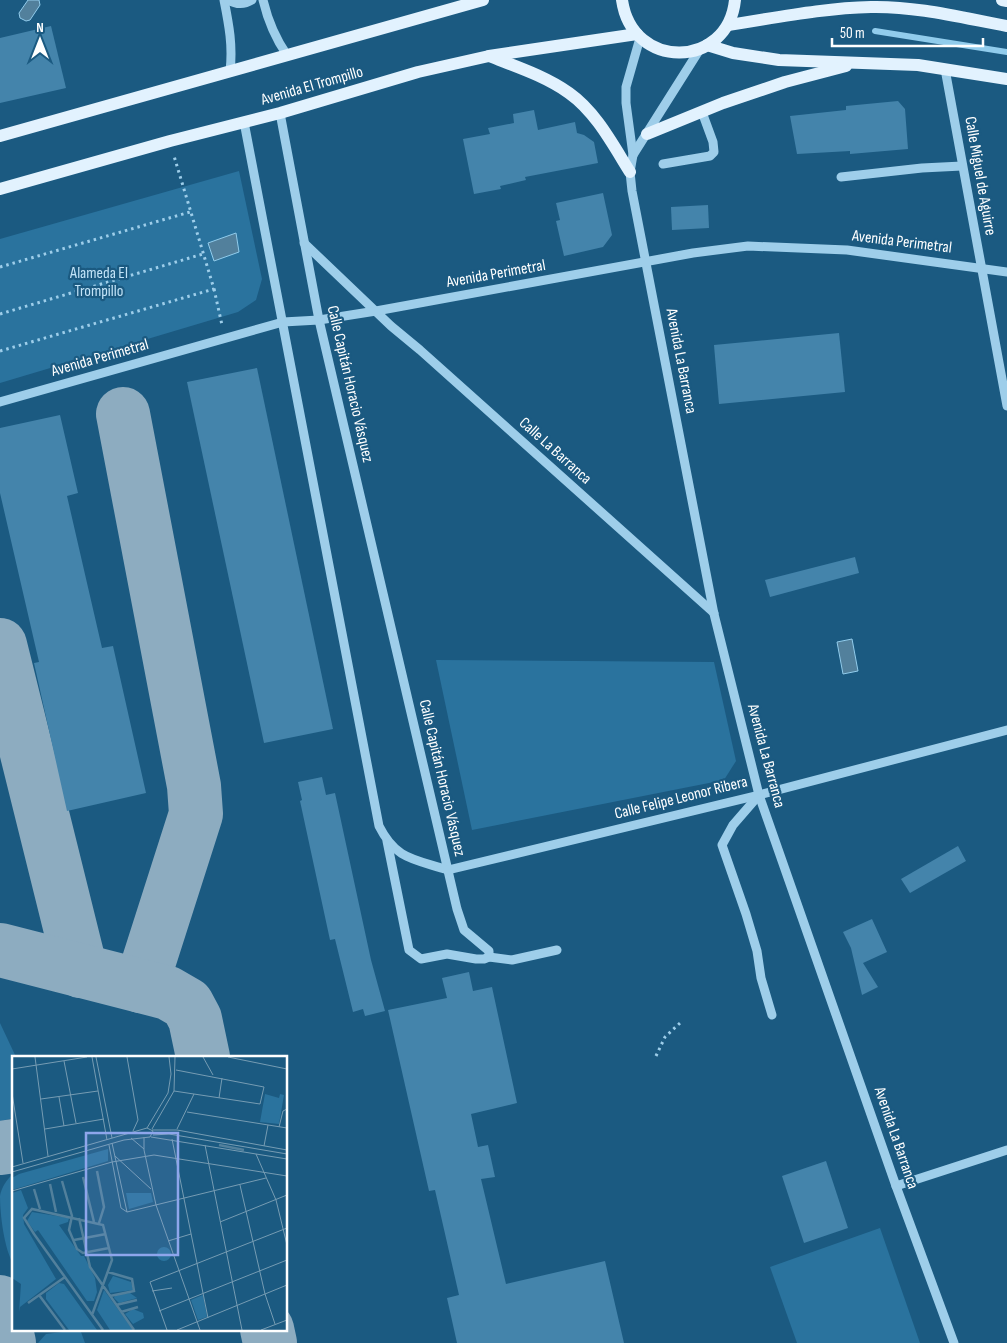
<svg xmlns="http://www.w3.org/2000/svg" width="1007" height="1343" font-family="'Sofia Sans Condensed',sans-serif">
<rect width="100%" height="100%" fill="#1b5a81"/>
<g fill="#2a739e">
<path d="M239 171 262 279 256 300 238 312 0 383V239Z"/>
<path d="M436 660 714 662 736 761 724 780 472 830Z"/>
<path d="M0 1023 16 1057H14V1118L0 1121Z"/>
<path d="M14 1173V1265C4 1250 0 1214 0 1196 1 1188 7 1179 14 1173Z"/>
<path d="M880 1228 920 1343H797L770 1267Z"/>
<path d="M62 1332H81L85 1343H38L46 1334Z"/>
</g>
<g fill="#52809c" stroke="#91ccec">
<path d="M28 0H39L40 5 30 20 26 21 20 18 19 13Z"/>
<path d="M236 233 239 252 214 261 208 243Z"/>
<path d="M852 639 858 671 843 674 837 642Z"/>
</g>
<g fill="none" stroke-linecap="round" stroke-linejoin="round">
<path stroke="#91ccec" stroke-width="6" d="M875 31 1007 52"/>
<g stroke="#8dacc0" stroke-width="54">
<path d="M123 414 194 786 196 814 141 986"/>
<path d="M0 645 81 971"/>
<path d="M0 950 168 993 187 1004 195 1019 203 1057"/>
<path d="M0 1148 14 1146"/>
<path d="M0 1302 9 1343"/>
<path d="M267 1329 270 1343"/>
</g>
</g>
<g fill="#4484ab">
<path d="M51 26 66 88 0 103V38Z"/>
<path d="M898 101 905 109 908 149 850 154V151L797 154 790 116 846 110V106Z"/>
<path d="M534 110 538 130 575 122 577 133 584 135 594 142 598 163 525 177 526 180 500 186 501 189 474 194 463 139 490 134 488 128 514 123 513 114Z"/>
<path d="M603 193 612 235 603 247 564 256 556 221 560 220 556 203Z"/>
<path d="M708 205 709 228 672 230 671 207Z"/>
<path d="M839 333 845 392 719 404 714 345Z"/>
<path d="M257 368 333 729 264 743 187 382Z"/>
<path d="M60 415 78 493 67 496 87 583 102 648 113 646 146 793 67 811 34 663 39 662 0 493V428Z"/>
<path d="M855 557 859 573 770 597 765 580Z"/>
<path d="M322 777 326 795 335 793 371 960 385 1011 365 1016 363 1009 353 1012 335 939 330 940 300 801 302 800 298 782Z"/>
<path d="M958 846 966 861 910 893 901 879Z"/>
<path d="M872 919 887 952 863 963 878 987 862 995 851 948 843 932Z"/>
<path d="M469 972 473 991 492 987 517 1103 471 1114 478 1147 488 1145 495 1177 481 1179 506 1284 605 1261 624 1343H457L447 1298 459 1295 435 1190 429 1191 388 1010 447 998 442 978Z"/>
<path d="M826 1161 848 1228 804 1243 782 1176Z"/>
</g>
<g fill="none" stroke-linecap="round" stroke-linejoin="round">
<g stroke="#9eceea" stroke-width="3" stroke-dasharray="2.5 4" stroke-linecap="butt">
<path d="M0 267 190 212"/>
<path d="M214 289 222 325"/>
<path d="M0 314 203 254"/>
<path d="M0 351 214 289 174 156"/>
<path d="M656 1056 665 1037 680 1023"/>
</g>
<g stroke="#9eceea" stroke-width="9">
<path d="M224 0C229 25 233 46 230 71"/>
<path d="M228 0C237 5 244 5 252 0"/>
<path d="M263 0C268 21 275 38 287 55"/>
<path d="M640 38 626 87V103L633 155 630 172 632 191 714 614 759 795 896 1186 954 1343"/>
<path d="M945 69 1007 406"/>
<path d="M280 113 319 320 457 909 464 930 489 951V957"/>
<path d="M244 122 379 826C396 860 414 859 448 870"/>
<path d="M633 155 700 49"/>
<path d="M663 164 710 156 714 152 713 142 702 112"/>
<path d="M841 177 922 168 962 166"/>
<path d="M304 243 391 326 420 350 714 613"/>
<path d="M0 402 283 322 319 320 376 311 693 253 748 246 847 250 1007 272"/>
<path d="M759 795 733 825 722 845 746 914 757 951 761 978 772 1015"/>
<path d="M387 841 409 950 421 959 447 954 476 959H484L489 957 512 960 557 950"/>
<path d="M448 870 759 795 1007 730"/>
<path d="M896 1186 1007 1150"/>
</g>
<g stroke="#e2f2fe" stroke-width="12">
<path d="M622 0C632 71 728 69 735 0"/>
<path d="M1002 0 1007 1"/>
<path d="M728 25C775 18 823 8 871 7 917 6 963 18 1007 26"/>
<path d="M707 45 733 53 779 60 918 65 1007 79"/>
<path d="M489 56C517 67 545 76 569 93 596 112 613 145 630 172"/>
<path d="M647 134 723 103 785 82 846 66"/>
<path d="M0 136 483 0"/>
<path d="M0 189 170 141 280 113 418 72 489 56 637 34"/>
</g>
</g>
<g text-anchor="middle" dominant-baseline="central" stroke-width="4.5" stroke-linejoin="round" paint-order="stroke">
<g font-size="16" fill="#fff" stroke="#1b5a81">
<text transform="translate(312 86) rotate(-16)">Avenida El Trompillo</text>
<text transform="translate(980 176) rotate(80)">Calle Miguel de Aguirre</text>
<text transform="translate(902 242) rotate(7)">Avenida Perimetral</text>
<text transform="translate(496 274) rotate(-10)">Avenida Perimetral</text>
<text transform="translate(100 358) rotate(-16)">Avenida Perimetral</text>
<text transform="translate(681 361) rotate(79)">Avenida La Barranca</text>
<text transform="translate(350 384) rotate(77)">Calle Capitán Horacio Vásquez</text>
<text transform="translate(555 451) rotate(42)">Calle La Barranca</text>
<text transform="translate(766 756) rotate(75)">Avenida La Barranca</text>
<text transform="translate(442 778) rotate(77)">Calle Capitán Horacio Vásquez</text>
<text transform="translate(681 798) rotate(-14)">Calle Felipe Leonor Ribera</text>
<text transform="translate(896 1138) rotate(71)">Avenida La Barranca</text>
</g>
<g font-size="16" fill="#c3e4f8" stroke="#1b5a81">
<text x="99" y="273">Alameda El<tspan x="99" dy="18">Trompillo</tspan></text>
</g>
</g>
<g transform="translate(12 1056)">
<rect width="275" height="275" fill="#1b5a81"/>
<path d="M253 38 267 42 268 38 272 39 267 68 248 66ZM96 93V105L0 134V122L7 118ZM9 134 16 152 11 159 12 168 44 223 8 251 7 256 9 228 0 222V137ZM114 137H139L141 146 117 153ZM20 156 57 162 56 166 47 169 69 200H72L83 222 85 236 82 245H75L26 174 23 176 15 165ZM145 198a7 7 0 1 1 14 0a7 7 0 1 1-14 0ZM101 220 119 226 121 234 98 237 96 229ZM47 227 52 228 85 274H57L34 243V237ZM92 234 121 274H98L85 254ZM118 237 125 242 107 247 102 242 103 239ZM191 239 195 261 186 264 179 244ZM121 253 131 257 132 262 121 268 113 258Z" fill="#2a739e"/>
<path fill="none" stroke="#52809c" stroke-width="2.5" d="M207 89 232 94M85 115 92 151 87 167M71 121 82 166M50 125 60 160 57 174 65 193 71 197 97 192M38 128 44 156M22 133 28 153M67 162 78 211 122 274M22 178 12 162 20 153 91 169 100 204 80 259M22 178 91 274M62 184 94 178M96 216 120 223 122 235 98 240M27 239 53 274M16 247 53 221M104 249 125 244M109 256 126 251"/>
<path fill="none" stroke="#769cb3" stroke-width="1" d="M23 1 36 100M80 1 95 84M84 1 100 82M115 1 126 64 121 75M191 1 201 19M216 1 275 13M52 5 64 67M0 13 75 1M162 35 248 48 252 31 164 14M0 37 11 107M47 41 52 70M207 42 210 22M29 43 86 35M175 56 275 72M267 71 271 55 275 53M33 73 92 63M140 73 162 35 163 1M165 73 182 38M140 74H165L275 94M141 79 157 78 275 98M132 81V94L144 149 188 274M139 81 275 103M119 82 132 93M160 83 196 262M100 87 115 156M97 89 109 152 115 156M193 89 230 274M252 90 256 69M244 98 264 144 275 189M103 100 139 133M0 111 135 72 156 37 159 18 157 1M0 116 112 84 138 81 141 75 135 72M228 129 253 238 263 268M0 135 100 106 142 99 275 120M115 156 254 122M208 166 275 139M156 185 179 178M140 235 160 232M147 255 275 204M155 274 138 226 275 172M165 274 275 229M249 274 275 264"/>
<path fill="#8ea6ec" fill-opacity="0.15" stroke="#8ea6ec" stroke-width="2.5" d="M74 77H166V199H74Z"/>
<rect width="275" height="275" fill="none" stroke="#fff" stroke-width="2.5"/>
</g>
<g transform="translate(40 40)" stroke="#1b5a81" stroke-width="4" paint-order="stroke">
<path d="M0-4L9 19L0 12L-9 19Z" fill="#ffffff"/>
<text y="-8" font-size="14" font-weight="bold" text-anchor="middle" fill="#ffffff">N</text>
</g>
<path d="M832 38v8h151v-8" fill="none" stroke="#ffffff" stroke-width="2.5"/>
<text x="840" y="38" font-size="15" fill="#ffffff" stroke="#1b5a81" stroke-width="4" paint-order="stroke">50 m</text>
</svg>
